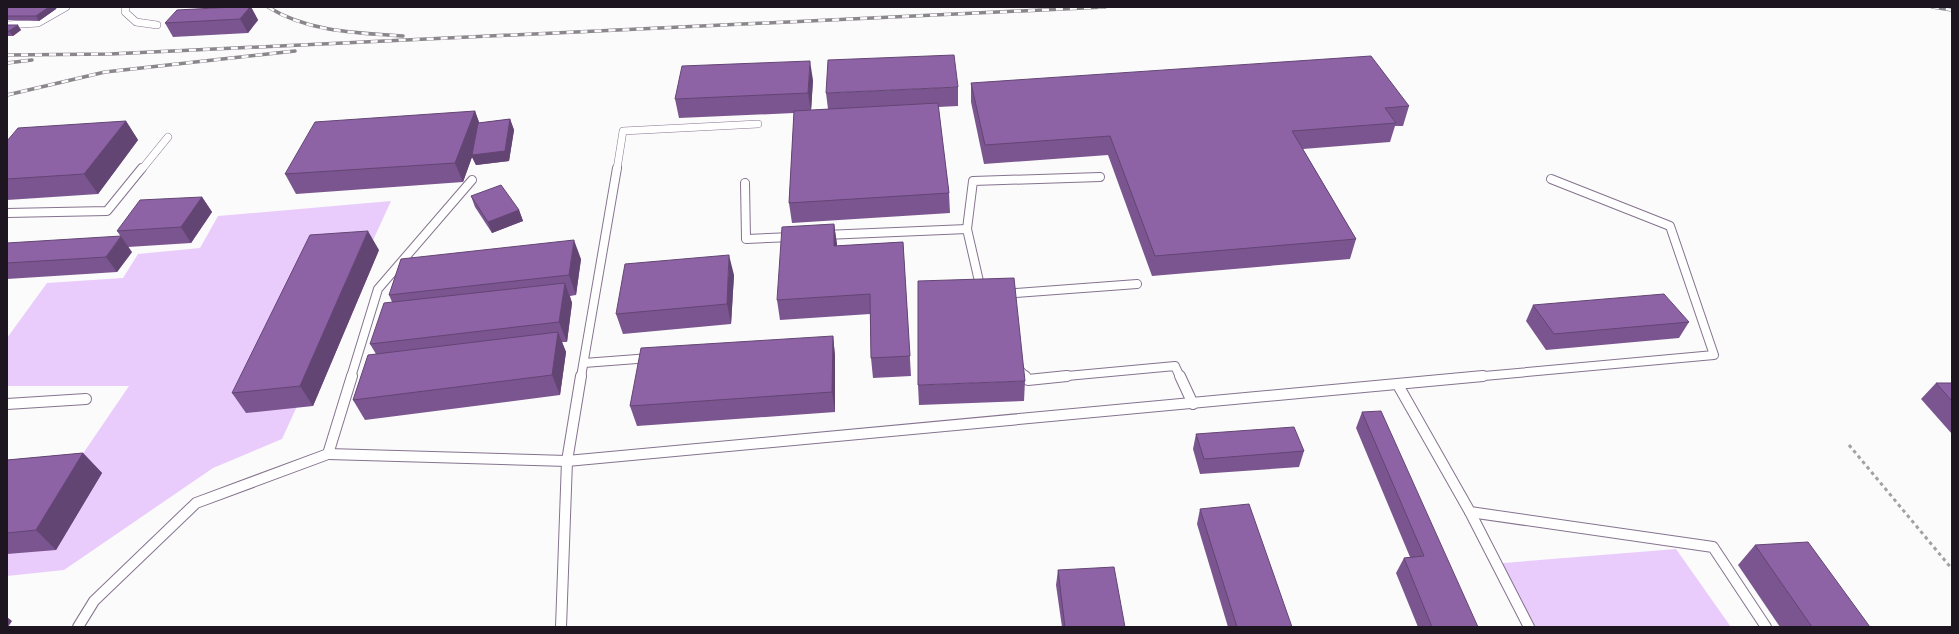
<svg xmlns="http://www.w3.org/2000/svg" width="1959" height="634" font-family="'DejaVu Sans',sans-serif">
<rect width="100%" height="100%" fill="#fbfbfb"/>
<g fill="#e9ccfb">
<path d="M391 201 282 439 213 468 64 570 7 576V463L82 455 129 386H7V338L47 283 123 278 138 254 200 248 218 216Z"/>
<path d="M1676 549 1731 627H1524L1491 564Z"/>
</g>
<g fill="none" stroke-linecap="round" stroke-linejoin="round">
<g stroke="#85738f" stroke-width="8">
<g id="lane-far2">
<path d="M126 7 125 12 136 22 157 25"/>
<path d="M7 25 38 23 66 7"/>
<path d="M142 169 168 137"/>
<path d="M617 169 623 131 758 124"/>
</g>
</g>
<g stroke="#85738f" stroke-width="10">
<g id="lane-far1">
<path d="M745 183 746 239 792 237"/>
<path d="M7 213 107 211 142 168"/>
<path d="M967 229 973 181 1100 177"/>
<path d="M825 235 967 229 981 290"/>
<path d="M1003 294 1137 284"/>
<path d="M584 363 650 358"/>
<path d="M1016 366 1026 377"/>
<path d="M351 377 378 289 472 180"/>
<path d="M581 377 617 168"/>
<path d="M1056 377 1175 366 1180 377"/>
<path d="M1473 377 1714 355 1670 226 1551 179"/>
</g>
</g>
<g stroke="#85738f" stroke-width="12">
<g id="lane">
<path d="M1025 376 1028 380 1067 376"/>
<path d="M1180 376 1193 404"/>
<path d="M1398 385 1470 512 1713 547 1766 627"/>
<path d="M7 404 86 399"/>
<path d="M328 454 567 461 1483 376"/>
<path d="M1470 512 1529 627"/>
<path d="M78 627 94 601 196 503 328 454 352 376"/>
<path d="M561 627 567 461 581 376"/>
</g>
</g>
<path stroke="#a3a0a4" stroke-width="3" stroke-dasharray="3.5 3.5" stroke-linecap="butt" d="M1849 445 1952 569"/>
<use href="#lane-far2" stroke="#fff" stroke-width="7"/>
<use href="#lane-far1" stroke="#fff" stroke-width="8"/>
<use href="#lane" stroke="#fff" stroke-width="10"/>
<g stroke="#8a868c" stroke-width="3.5">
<g id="rail">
<path d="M268 7C308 32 357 33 403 36"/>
<path d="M1932 7 1952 10"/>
<path d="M7 55 110 54 1105 7"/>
<path d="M7 63 32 60"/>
<path d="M7 95 105 72 295 51"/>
</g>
</g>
<use href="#rail" stroke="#fbfbfb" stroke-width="2.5" stroke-dasharray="7" stroke-linecap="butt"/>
</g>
<g fill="#7a558f">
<path d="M7 7H55L56 9 39 21 7 20Z"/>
<path d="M234 7H251L258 20 248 33 173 37 165 23Z"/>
<path d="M7 25 21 30 13 36H7Z"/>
<path d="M813 80 811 110 828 109 826 93 958 87V106L938 107 949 193 950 213 792 223 789 203 794 113 679 118 675 99Z"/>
<path d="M971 83 1409 106 1403 126H1395L1390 142 1303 149 1356 239 1350 259 1152 276 1108 155 984 164 971 102Z"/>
<path d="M475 111 479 123 510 119 514 130 509 161 476 165 472 157 463 182 296 194 285 174Z"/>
<path d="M126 121 138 140 98 194 7 200V141Z"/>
<path d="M471 196 519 210 523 221 492 233 475 207Z"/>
<path d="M202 197 212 212 191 243 128 247 117 231Z"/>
<path d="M834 224 837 246 903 242 911 376 873 378 871 358 870 314 780 320 777 300Z"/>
<path d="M7 243 132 252 117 272 7 279Z"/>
<path d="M379 250 313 406 246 413 232 393Z"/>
<path d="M581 259 576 295 570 296 572 303 567 342H562L566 352 560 395 365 420 353 400 376 354 370 344 392 302 389 295Z"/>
<path d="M734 275 731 324 623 334 616 314Z"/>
<path d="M1533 305 1689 322 1679 338 1546 350 1526 321Z"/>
<path d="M833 336 835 356V412L637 426 630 406Z"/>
<path d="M1025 381 1024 401 919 405 918 385Z"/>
<path d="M1936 383H1952V434L1921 399Z"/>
<path d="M1362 412 1478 627H1418L1396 573 1404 558 1410 557 1356 428Z"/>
<path d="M1196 434 1304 451 1299 467 1200 474 1193 449Z"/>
<path d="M83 453 102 473 56 550 7 554V460Z"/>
<path d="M1200 509 1292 627H1228L1197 524Z"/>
<path d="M1755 545 1870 627H1780L1738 565Z"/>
<path d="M1058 570 1125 627H1062L1056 585Z"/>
</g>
<g fill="#634574">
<path d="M49 7H55L56 9 39 21 36 16Z"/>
<path d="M250 7H251L258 20 248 33 240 19Z"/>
<path d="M18 25 21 30 13 36 9 31Z"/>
<path d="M810 61 813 80 811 112 808 93Z"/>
<path d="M475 111 482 130 510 119 514 130 509 161 476 165 472 157 463 182 455 163Z"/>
<path d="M126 121 138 140 98 194 84 174Z"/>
<path d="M202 197 212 212 191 243 181 227Z"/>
<path d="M519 210 523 221 492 233 488 222Z"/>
<path d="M834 224 837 244 836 266 834 246Z"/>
<path d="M368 231 379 250 313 406 300 386Z"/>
<path d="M121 236 132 252 117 272 106 257Z"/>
<path d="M574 240 581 259 576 295 569 275Z"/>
<path d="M729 255 734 275 731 324 727 304Z"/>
<path d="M565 283 572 303 567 342 559 322Z"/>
<path d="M558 332 566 352 560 395 552 375Z"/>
<path d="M833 336 835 356V412L832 392Z"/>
<path d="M83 453 102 473 56 550 36 530Z"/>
<path d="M7 617 12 621 8 627H7Z"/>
</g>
<g fill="#8e63a6" stroke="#634574">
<path d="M7 7H49L36 16H7Z"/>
<path d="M234 7H250L240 19 165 23 177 10Z"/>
<path d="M7 25H18L9 31H7Z"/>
<path d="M954 55 958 87 826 93 828 60Z"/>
<path d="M1371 56 1409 106 1385 108 1396 123 1292 131 1356 239 1155 256 1110 136 985 145 971 83Z"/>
<path d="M810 61 808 93 675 99 682 66Z"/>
<path d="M938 103 949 193 789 203 794 111Z"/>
<path d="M475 111 455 163 285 174 315 122Z"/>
<path d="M510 119 505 151 472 155 478 123Z"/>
<path d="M126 121 84 174 7 179V141L18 128Z"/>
<path d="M501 185 519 210 488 222 471 196Z"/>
<path d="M202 197 181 227 117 231 140 200Z"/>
<path d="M834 224V246L903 242 910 356 871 358 870 294 777 300 782 227Z"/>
<path d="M368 231 300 386 232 393 310 235Z"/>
<path d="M121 236 106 257 7 263V243Z"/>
<path d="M574 240 569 275 389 295 401 259Z"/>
<path d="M729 255 727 304 616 314 625 264Z"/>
<path d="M1014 278 1025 381 918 385V281Z"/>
<path d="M565 283 559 322 370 344 384 303Z"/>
<path d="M1664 294 1689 322 1554 334 1533 305Z"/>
<path d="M558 332 552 375 353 400 368 355Z"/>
<path d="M833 336 832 392 630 406 641 348Z"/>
<path d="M1936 383H1952V401Z"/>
<path d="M1381 411 1478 627H1432L1404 558 1424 556 1362 412Z"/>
<path d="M1294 427 1304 451 1204 459 1196 434Z"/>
<path d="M83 453 36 530 7 533V460Z"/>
<path d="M1249 504 1292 627H1237L1200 509Z"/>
<path d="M1808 542 1870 627H1812L1755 545Z"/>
<path d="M1114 567 1125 627H1065L1058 570Z"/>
</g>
<rect width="1959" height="634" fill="none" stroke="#1d1621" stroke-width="16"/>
</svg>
